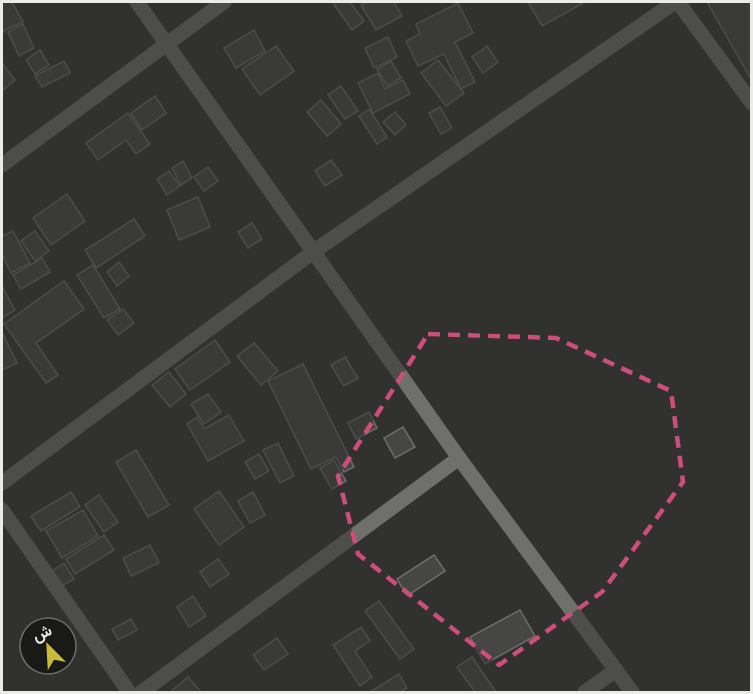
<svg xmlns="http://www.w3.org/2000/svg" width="753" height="694" font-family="Quicksand,Vazirmatn,sans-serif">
<rect width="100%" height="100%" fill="#31312f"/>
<g fill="#464644" stroke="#6d6d6a" stroke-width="1.5">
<path d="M2 2H12L23 22 2 32Z"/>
<path d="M335 2H350L364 21 352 30 333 3Z"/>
<path d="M367 2H394L402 16 376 30 361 5Z"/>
<path d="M528 2H585L542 26Z"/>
<path d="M711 2H752V81L708 4Z"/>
<path d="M458 3 473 33 455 42 475 82 461 89 444 54 418 66 406 41 420 34 416 24Z"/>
<path d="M23 24 34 48 19 56 8 32Z"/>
<path d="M254 30 265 51 236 68 224 48Z"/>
<path d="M388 37 397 57 374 68 365 48Z"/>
<path d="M276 46 294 71 260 95 242 69Z"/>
<path d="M487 46 498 62 483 73 472 57Z"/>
<path d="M40 50 49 65 35 74 26 60Z"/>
<path d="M438 60 464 93 446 106 421 73Z"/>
<path d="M64 61 70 73 42 87 35 76Z"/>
<path d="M391 61 401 78 387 86 377 69Z"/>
<path d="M2 63 15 80 2 91Z"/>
<path d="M378 73 385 89 403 80 410 94 373 113 358 83Z"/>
<path d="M341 86 358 111 345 119 328 95Z"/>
<path d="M155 96 166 113 142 130 131 113Z"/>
<path d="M321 100 341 124 327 136 307 112Z"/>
<path d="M440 107 452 128 441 134 429 113Z"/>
<path d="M369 109 387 137 377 144 359 116Z"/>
<path d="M395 112 406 125 395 135 383 122Z"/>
<path d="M128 113 150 144 136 154 126 140 98 160 86 143Z"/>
<path d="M331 160 342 175 325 186 315 171Z"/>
<path d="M183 161 192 178 181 185 172 168Z"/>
<path d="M208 167 218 181 204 191 194 177Z"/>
<path d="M169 171 180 186 167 195 157 179Z"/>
<path d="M67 194 85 221 51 245 33 218Z"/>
<path d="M198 197 210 227 179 240 167 210Z"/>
<path d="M134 219 145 236 96 268 85 250Z"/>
<path d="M252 223 262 239 248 248 238 232Z"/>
<path d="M13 231 30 263 11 273 2 254V236Z"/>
<path d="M35 231 49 251 35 261 21 241Z"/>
<path d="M42 258 50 272 21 289 13 275Z"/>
<path d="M119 262 129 276 117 286 107 272Z"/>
<path d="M93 265 120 309 104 318 77 275Z"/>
<path d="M64 281 84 309 36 343 58 375 46 383 4 324Z"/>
<path d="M2 286 15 310 2 318Z"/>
<path d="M123 309 134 323 118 335 107 320Z"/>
<path d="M2 332 17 363 2 370Z"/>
<path d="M215 340 230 362 190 390 175 369Z"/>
<path d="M254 343 278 371 261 385 237 356Z"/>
<path d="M345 357 358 378 344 386 331 365Z"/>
<path d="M303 364 354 467 344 472 336 457 311 469 268 381Z"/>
<path d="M169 372 186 394 170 407 152 385Z"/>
<path d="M208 394 221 412 204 424 191 404Z"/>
<path d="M369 412 377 428 356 439 348 423Z"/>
<path d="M229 415 244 441 208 461 187 424 197 417 204 429Z"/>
<path d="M403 427 415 447 395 458 384 438Z"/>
<path d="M278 443 294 476 280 483 263 450Z"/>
<path d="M136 450 169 505 148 517 116 462Z"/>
<path d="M259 454 269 471 255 479 245 462Z"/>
<path d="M334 460 346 481 332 489 320 468Z"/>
<path d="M219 491 244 527 219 545 194 509Z"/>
<path d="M71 492 80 507 41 531 31 516Z"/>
<path d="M253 492 265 515 250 523 238 501Z"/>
<path d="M99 495 118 522 104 532 85 505Z"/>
<path d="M83 510 98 536 62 558 46 531Z"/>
<path d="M104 535 114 550 75 574 66 559Z"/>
<path d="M150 545 159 563 131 576 123 558Z"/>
<path d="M434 555 445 571 407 596 397 579Z"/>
<path d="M218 559 229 574 210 587 200 572Z"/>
<path d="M64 563 74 579 58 588 49 573Z"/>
<path d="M193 596 206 616 189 627 177 607Z"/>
<path d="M379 601 414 649 400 659 365 611Z"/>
<path d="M520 610 535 636 485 664 470 637Z"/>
<path d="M131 619 137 630 118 640 112 629Z"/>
<path d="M361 627 370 641 355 651 372 677 360 686 333 645Z"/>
<path d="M277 638 288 654 264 670 253 655Z"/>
<path d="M472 657 496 692H475L457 667Z"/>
<path d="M399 674 407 688 400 692H370Z"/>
<path d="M188 677 201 692H170Z"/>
</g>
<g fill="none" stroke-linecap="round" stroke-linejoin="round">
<g stroke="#6f6f6c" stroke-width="15">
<path d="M137 2 459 458 632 692"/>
<path d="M678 2 752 103"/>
<path d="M2 165 224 2"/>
<path d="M2 483 313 252 675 2"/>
<path d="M2 510 129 692"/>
<path d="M142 692 459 458"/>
<path d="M585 692 616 670"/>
</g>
</g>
<path d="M0 0H753V694H0ZM428 334 556 338 671 391 683 482 602 592 499 665 358 554 338 476Z" fill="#31312f" fill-opacity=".55" fill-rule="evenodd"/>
<path fill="none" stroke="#cc4d7e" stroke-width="4.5" stroke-dasharray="12 8" stroke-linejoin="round" d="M428 334 556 338 671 391 683 482 602 592 499 665 358 554 338 476Z"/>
<rect width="753" height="694" fill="none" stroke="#ebebe9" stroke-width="6"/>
<g transform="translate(48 646) rotate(336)"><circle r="28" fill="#191918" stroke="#6d6d6c" stroke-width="1.5"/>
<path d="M0-4.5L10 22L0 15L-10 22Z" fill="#c9ba3a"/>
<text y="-9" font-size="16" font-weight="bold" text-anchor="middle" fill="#ebebe9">ش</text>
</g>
</svg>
